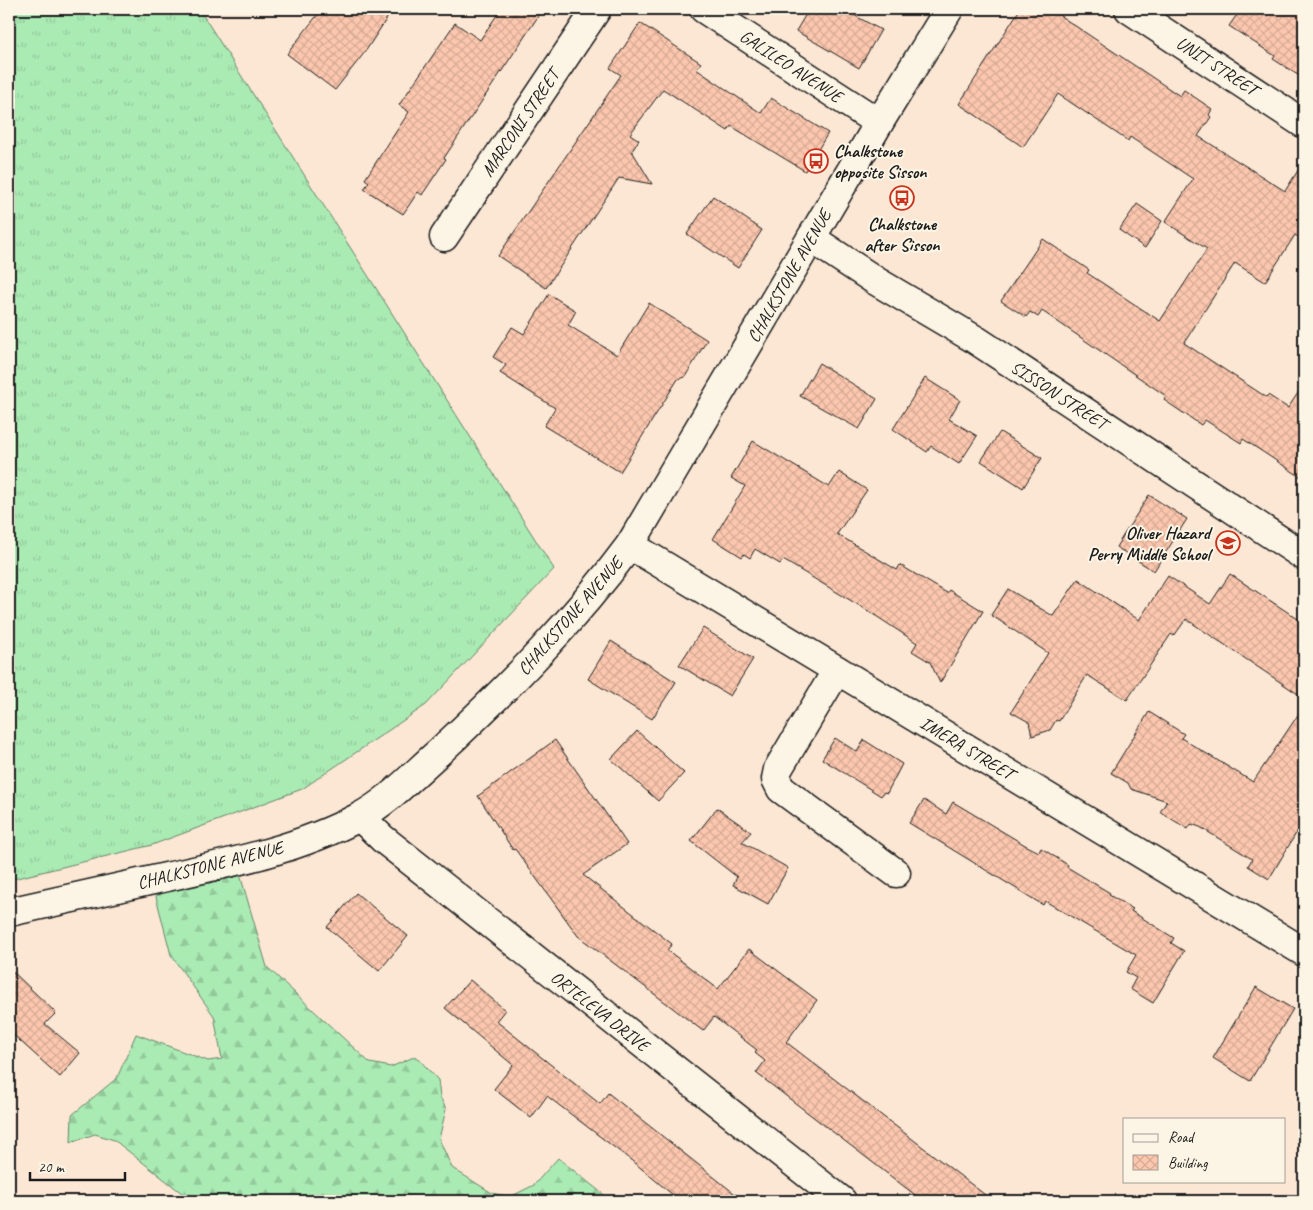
<svg xmlns="http://www.w3.org/2000/svg" width="1313" height="1210" font-family="Caveat,sans-serif">
<defs>
<pattern id="grass-tufts" width="24" height="20" patternUnits="userSpaceOnUse" patternTransform="scale(1.25)"><rect width="24" height="20" fill="#aaebb4"/><path d="M3 7l-1-3M5 7V3M7 7l1-3M15 17l-1-3M17 17v-4M19 17l1-3" fill="none" stroke="#92c99a"/></pattern>
<pattern id="forest-firs" width="22" height="20" patternUnits="userSpaceOnUse" patternTransform="scale(1.25)"><rect width="22" height="20" fill="#aaebb4"/><path d="M5 1l3.5 6h-7zM16 11l3.5 6h-7z" fill="#92c99a"/></pattern>
<pattern id="building-cross-hatch" width="8" height="8" patternUnits="userSpaceOnUse" patternTransform="scale(1.25)"><rect width="8" height="8" fill="#fcc7ae"/><path d="M0 0l8 8M0 8l8-8" fill="none" stroke="#d7aa95"/></pattern>
</defs>
<rect width="100%" height="100%" fill="#fce7d4"/>
<filter id="ink" filterUnits="userSpaceOnUse"><feTurbulence type="fractalNoise" baseFrequency=".02" numOctaves="2"/><feDisplacementMap in="SourceGraphic" scale="10" xChannelSelector="R" yChannelSelector="G"/><feConvolveMatrix kernelMatrix="1 2 1 2 8 2 1 2 1" color-interpolation-filters="sRGB"/></filter>
<g filter="url(#ink)">
<path fill="url(#grass-tufts)" stroke="#638468" d="M9 9H199L554 569 426 705 302 789 152 845 9 880Z"/>
<path fill="url(#forest-firs)" stroke="#638468" d="M239 871 267 967 370 1063 391 1067 416 1056 438 1080 440 1097 446 1109 439 1139 452 1168 492 1193 510 1197 534 1185 558 1158 608 1198V1201H192L114 1140 95 1134 71 1142 72 1115 117 1078 136 1034 208 1061 222 1059 214 1016 171 955 155 893Z"/>
<g fill="url(#building-cross-hatch)" stroke="#1c1c1c">
<path d="M322 9H393L365 52 335 90 287 54Z"/>
<path d="M501 9H543L444 158 446 159 422 195 418 192 403 214 364 189 369 182 365 179 409 112 399 105 455 23 480 40Z"/>
<path d="M809 9H843L881 30 859 68 796 31Z"/>
<path d="M1020 9H1050L1180 96 1184 90 1212 109 1209 115 1211 117 1198 136 1285 191 1304 161V240L1295 235 1265 282 1235 263 1184 343 1266 397 1268 395 1288 408 1304 384V479L1243 439 1241 443 1205 420 1201 425 1164 400 1166 396 1042 311 1038 317 1030 312 1026 317 1001 301 1043 239 1089 270 1087 273 1160 321 1207 249 1165 222 1193 179 1130 137 1128 141 1058 94 1023 147 959 104Z"/>
<path d="M1241 9H1304V79L1273 59 1275 56 1229 26Z"/>
<path d="M640 23 701 63 696 69 761 113 771 98 828 133 805 171 731 126 728 131 663 89 630 134 639 140 632 151 652 184 619 178 546 288 498 256 621 75 610 68Z"/>
<path d="M713 196 762 230 738 268 687 234Z"/>
<path d="M1137 204 1162 221 1145 248 1119 230Z"/>
<path d="M549 294 576 311 568 325 617 355 649 303 707 340 685 377 678 379 620 472 544 426 555 408 500 373 506 365 493 357 512 327 524 334Z"/>
<path d="M819 363 877 399 859 429 800 396Z"/>
<path d="M925 378 960 400 949 419 977 436 959 464 931 446 927 452 893 429Z"/>
<path d="M1000 432 1042 458 1023 488 981 461Z"/>
<path d="M753 441 829 487 839 472 867 490 837 534 897 570 900 565 947 593 949 590 983 611 940 683 930 662 912 651 917 643 870 612 783 560 780 564 755 549 750 558 744 554 742 557 713 539 745 486 731 478Z"/>
<path d="M1149 495 1187 519 1154 571 1116 547Z"/>
<path d="M1230 574 1304 623V698L1186 619 1174 636 1171 634 1127 700 1087 675 1059 721 1056 720 1050 730 1032 736 1029 722 1011 712 1048 653 991 615 1008 589 1053 616 1078 579 1139 620 1168 576 1210 604Z"/>
<path d="M703 628 753 659 730 696 679 665Z"/>
<path d="M611 641 676 682 652 719 588 679Z"/>
<path d="M1304 706V820L1269 879 1248 866 1252 859 1200 827 1191 824 1188 829 1160 812 1167 801 1131 789 1128 783 1111 773 1149 712 1184 734 1181 738 1253 782Z"/>
<path d="M637 731 684 773 658 801 611 759Z"/>
<path d="M835 738 857 752 864 740 902 764 887 793 884 792 881 796 822 759Z"/>
<path d="M555 740 627 844 583 875 672 944 667 950 718 989 749 949 817 1000 786 1042 993 1201H923L756 1073 765 1061 755 1053 757 1050 714 1017 703 1031 578 936 515 849 513 850 478 796Z"/>
<path d="M924 800 946 814 953 802 1025 845 1039 852 1041 848 1068 865 1067 867 1110 893 1109 895 1133 909 1131 911 1174 938 1171 943 1184 951 1153 1003 1130 989 1136 978 1126 972 1136 955 1045 901 1043 905 909 823Z"/>
<path d="M717 808 751 832 742 842 788 868 768 904 733 885 737 877 691 841Z"/>
<path d="M356 893 408 936 379 971 327 927Z"/>
<path d="M9 968 56 1013 45 1024 80 1053 60 1077 9 1031Z"/>
<path d="M470 980 505 1010 496 1021 600 1104 608 1093 744 1201H680L636 1164 547 1096 531 1118 494 1089 513 1065 445 1008Z"/>
<path d="M1256 987 1293 1009 1250 1081 1213 1058Z"/>
</g>
<g fill="none" stroke-linecap="round" stroke-linejoin="round">
<g stroke="#1c1c1c" stroke-width="31">
<g id="street">
<path d="M704 9 879 123"/>
<path d="M1129 9 1304 124"/>
<path d="M444 237 597 9"/>
<path d="M811 238 876 281 976 340 1304 556"/>
<path d="M630 545 1304 952"/>
<path d="M837 670 778 769 776 779 781 789 896 873"/>
</g>
</g>
<g stroke="#1c1c1c" stroke-width="31">
<g id="secondary">
<path d="M360 817 383 839 842 1201"/>
<path d="M9 912C63 900 117 888 171 876 235 862 301 848 359 817 388 802 413 775 438 753 508 688 573 622 630 545L879 123 949 9"/>
</g>
</g>
<use href="#street" stroke="#fcf5e5" stroke-width="28"/>
<use href="#secondary" stroke="#fcf5e5" stroke-width="28"/>
</g>
</g>
<defs>
<g id="bus-ring" transform="scale(1.25)"><circle r="9.5" fill="#fcf5e5" stroke="#c8321e" stroke-width="1.5"/><path d="M-5-6H5V4H4V6H2V4H-2V6H-4V4H-5ZM-3.5-4V0h7V-4ZM-3.5 1.2v1.5H-2V1.2ZM2 1.2v1.5H3.5V1.2Z" fill="#c8321e"/></g>
<g id="school-ring" transform="scale(1.25)"><circle r="9.5" fill="#fcf5e5" stroke="#c8321e" stroke-width="1.5"/><path d="M0-5L7-2L0 1L-7-2ZM-4 1L0 2.5L4 1V4Q0 6-4 4Z" fill="#c8321e"/></g>
</defs>
<g fill-rule="evenodd">
<use href="#bus-ring" x="816" y="161"/>
<use href="#bus-ring" x="902" y="198"/>
<use href="#school-ring" x="1228" y="543"/>
</g>
<g text-anchor="middle" dominant-baseline="central" stroke-width="4" stroke-linejoin="round" paint-order="stroke">
<g font-size="18" fill="#1c1c1c" stroke="#fcf5e5">
<text transform="translate(791 66) rotate(33)">GALILEO AVENUE</text>
<text transform="translate(1217 66) rotate(33)">UNIT STREET</text>
<text transform="translate(520 123) rotate(-56)">MARCONI STREET</text>
<text transform="translate(789 276) rotate(-60)">CHALKSTONE AVENUE</text>
<text transform="translate(1059 395) rotate(33)">SISSON STREET</text>
<text transform="translate(570 616) rotate(-49)">CHALKSTONE AVENUE</text>
<text transform="translate(967 748) rotate(31)">IMERA STREET</text>
<text transform="translate(210 865) rotate(-14)">CHALKSTONE AVENUE</text>
<text transform="translate(600 1011) rotate(38)">ORTELEVA DRIVE</text>
</g>
<g font-size="18" font-weight="bold" fill="#1c1c1c" stroke="#fcf5e5" text-anchor="start">
<text x="834" y="151">Chalkstone<tspan x="834" dy="21">opposite Sisson</tspan></text>
<text x="902" y="224" text-anchor="middle">Chalkstone<tspan x="902" dy="21">after Sisson</tspan></text>
<text x="1210" y="533" text-anchor="end">Oliver Hazard<tspan x="1210" dy="21">Perry Middle School</tspan></text>
</g>
</g>
<rect width="1313" height="1210" fill="none" stroke="#fcf5e5" stroke-width="30"/>
<rect x="15" y="15" width="1283" height="1180" fill="none" stroke="#1c1c1c" stroke-width="2" filter="url(#ink)"/>
<rect x="1123" y="1118" width="162" height="65" fill="#fcf5e5" stroke="#a29e95"/>
<rect x="1133" y="1134" width="25" height="8" fill="#fcf5e5" stroke="#a29e95"/>
<text x="1168" y="1142" font-size="15" fill="#1c1c1c">Road</text>
<rect x="1133" y="1155" width="25" height="15" fill="url(#building-cross-hatch)" stroke="#a29e95"/>
<text x="1168" y="1168" font-size="15" fill="#1c1c1c">Building</text>
<path d="M30 1172v8h95v-8" fill="none" stroke="#1c1c1c" stroke-width="2.5"/>
<text x="38" y="1172" font-size="15" fill="#1c1c1c" stroke="#fcf5e5" stroke-width="4" paint-order="stroke">20 m</text>
</svg>
